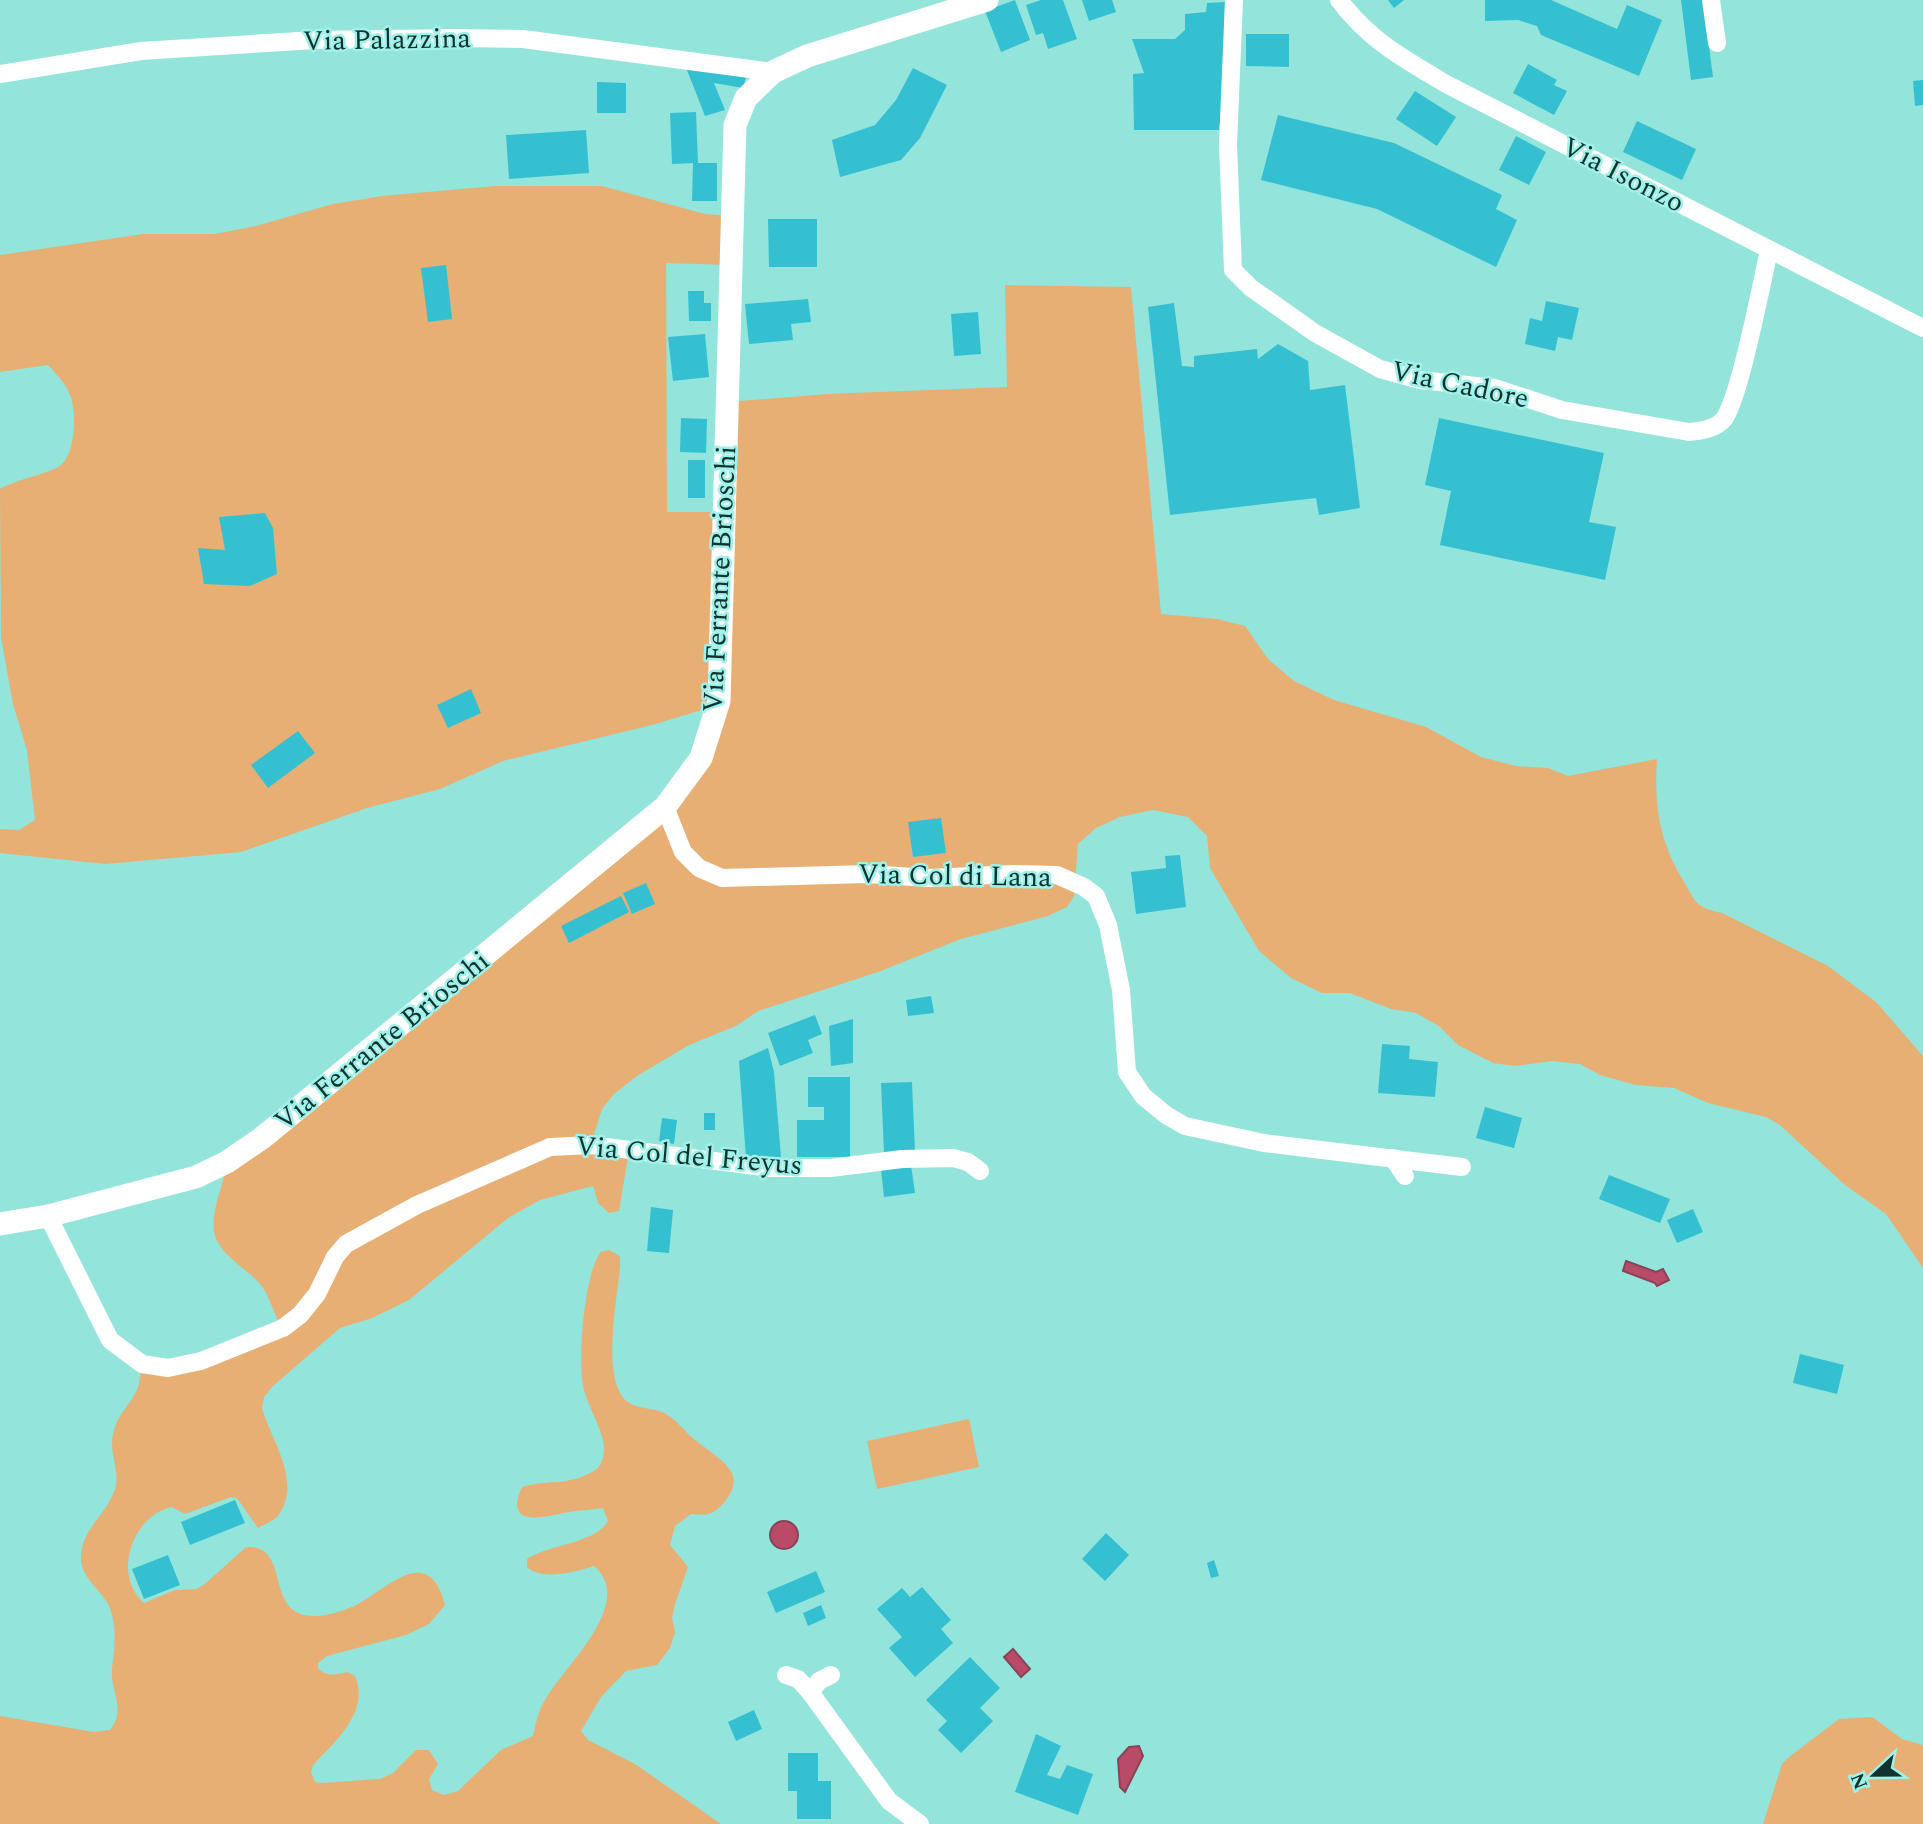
<svg xmlns="http://www.w3.org/2000/svg" width="1923" height="1824" font-family="Spectral,serif">
<rect width="100%" height="100%" fill="#93e4db"/>
<g fill="#e7af73">
<path d="M495 186H602L705 214 731 216 730 265 666 263 667 512H726L728 402 828 394 1007 387 1005 285 1131 287 1161 614 1217 619 1245 626 1268 659 1294 681 1334 700 1426 727 1481 757 1516 766 1548 768 1568 776 1657 759C1654 805 1659 841 1683 880 1696 902 1694 907 1722 913L1828 966 1877 1003 1923 1056V1268L1886 1214 1845 1185 1780 1125 1766 1117 1708 1103 1674 1088 1636 1085 1600 1075 1580 1064 1552 1061 1515 1066 1493 1063 1458 1045 1439 1026 1416 1013 1391 1009 1350 993H1322L1291 978 1259 951 1210 868 1207 836 1188 817 1153 810 1120 817 1096 828 1078 844 1074 896 1067 907 1048 916 961 939 878 972 758 1011 736 1026 689 1045 637 1076 614 1094 602 1109 591 1144 629 1151 619 1211 609 1213 598 1203 593 1186 540 1200 508 1218 409 1300 372 1318 340 1328 273 1386 264 1397 262 1408C271 1440 301 1479 280 1513 276 1520 265 1524 258 1528L237 1498 231 1497 185 1514 172 1507C133 1515 111 1574 144 1603L175 1590 197 1589 206 1583 246 1547C292 1544 263 1614 312 1616 325 1617 347 1610 358 1604 388 1588 429 1542 445 1605L429 1624 406 1635 327 1656 318 1663V1668C325 1677 337 1675 347 1672L355 1676C370 1711 336 1741 313 1765L311 1772 315 1782 322 1783 380 1779 393 1773 416 1750H429L438 1764 429 1779 432 1790 444 1795 458 1791 501 1750 533 1736C536 1724 538 1711 545 1700 563 1667 637 1603 594 1566 576 1572 542 1581 527 1567V1559C549 1544 595 1544 608 1521L603 1508C591 1510 580 1510 569 1512 548 1516 502 1530 522 1487 546 1479 570 1487 595 1470 603 1465 604 1455 604 1446 603 1431 588 1406 584 1390 577 1364 584 1272 601 1252L609 1250 620 1256V1266C617 1301 604 1362 620 1393 630 1412 650 1405 666 1414 677 1420 685 1432 694 1439 719 1460 753 1473 720 1507 710 1516 704 1515 691 1514L675 1526 670 1545 688 1567 675 1604 672 1618 675 1632 670 1648 657 1665 626 1671 601 1697 581 1731 588 1740 635 1764 721 1824H0V1716L94 1732 110 1730C127 1709 110 1692 112 1669 114 1647 118 1628 109 1606 102 1591 83 1579 81 1561 79 1530 107 1515 115 1489 121 1469 106 1451 115 1427 119 1414 131 1403 137 1390 140 1382 141 1372 142 1364L168 1368 282 1328C273 1314 271 1297 260 1284 247 1268 218 1255 214 1231 211 1208 224 1185 227 1162L665 807 718 702 702 710 652 725 503 761 440 789 367 808 241 852 105 864 0 853V829L19 830 35 820 27 750 13 704 1 637 0 489C14 480 52 473 61 465 75 453 76 417 72 401 69 387 57 375 48 365L0 372V255L143 234H215L256 226 333 204 382 196Z"/>
<path d="M969 1419 979 1467 877 1489 867 1441Z"/>
<path d="M1872 1717 1902 1739 1923 1745V1824H1763L1782 1764 1789 1757 1839 1719Z"/>
</g>
<g fill="#ba4b67" stroke="#874456" stroke-width="2">
<path d="M1626 1261 1656 1272 1663 1269 1669 1280 1657 1286 1655 1283 1623 1271Z"/>
<circle cx="784" cy="1535" r="14"/>
<path d="M1013 1649 1030 1669 1021 1677 1004 1657Z"/>
<path d="M1139 1746 1143 1756 1125 1792 1120 1787 1118 1759 1129 1747Z"/>
</g>
<g fill="#35c0d2">
<path d="M1015 0 1030 40 1001 52 985 11Z"/>
<path d="M1041 0H1063L1077 39 1048 49 1043 33 1036 35 1026 5Z"/>
<path d="M1082 0H1112L1116 12 1089 21Z"/>
<path d="M1388 0H1404L1394 8Z"/>
<path d="M1485 0H1551L1617 29 1627 5 1662 20 1639 76 1541 35 1537 26 1518 20 1485 21Z"/>
<path d="M1681 0H1703L1713 77 1691 80Z"/>
<path d="M1225 2 1223 99 1219 130H1134L1133 74 1144 73 1132 39H1175L1185 30V14L1206 12 1207 3Z"/>
<path d="M1246 34H1289V67L1246 66Z"/>
<path d="M1528 64 1557 80 1554 85 1567 91 1554 115 1513 93Z"/>
<path d="M685 65 747 73 743 88 714 83 725 110 705 116Z"/>
<path d="M913 68 947 85 920 138 901 160 840 177 832 140 875 125 896 100Z"/>
<path d="M1923 80V105L1915 106 1913 81Z"/>
<path d="M597 82 626 83V113H597Z"/>
<path d="M1415 91 1456 117 1437 146 1396 119Z"/>
<path d="M696 112 698 163H717V201H692L693 163 672 164 670 113Z"/>
<path d="M1278 115 1394 143 1502 195 1496 209 1517 220 1496 267 1377 209 1261 180Z"/>
<path d="M1637 121 1696 149 1682 180 1623 152Z"/>
<path d="M586 130 589 173 509 179 506 135Z"/>
<path d="M1516 136 1546 152 1529 185 1499 170Z"/>
<path d="M768 219H817V267H769Z"/>
<path d="M446 265 452 319 428 322 421 268Z"/>
<path d="M688 291H704V303H711V321H689Z"/>
<path d="M808 299 811 322 791 324 793 340 749 344 745 304Z"/>
<path d="M1546 301 1579 308 1572 340 1558 337 1555 351 1525 344 1530 318 1542 321Z"/>
<path d="M1174 303 1182 366 1194 367V356L1257 349 1258 359 1278 344 1308 361 1310 390 1345 385 1360 508 1319 515 1316 498 1170 515 1148 307Z"/>
<path d="M978 312 981 354 954 356 951 314Z"/>
<path d="M705 334 709 377 673 381 668 337Z"/>
<path d="M681 418 707 419 706 453 680 452Z"/>
<path d="M1439 418 1604 453 1589 522 1616 527 1605 580 1440 545 1451 491 1425 485Z"/>
<rect x="688" y="460" width="17" height="38"/>
<path d="M265 513 273 528 277 574 250 586 204 584 198 548 225 550 219 517Z"/>
<path d="M471 689 481 713 448 728 437 705Z"/>
<path d="M298 731 315 753 268 788 251 765Z"/>
<path d="M941 818 946 853 913 857 908 822Z"/>
<path d="M1180 855 1186 907 1136 914 1131 872 1166 868 1165 856Z"/>
<path d="M646 883 655 904 632 914 623 893Z"/>
<path d="M621 896 629 912 569 943 561 926Z"/>
<path d="M931 996 934 1013 908 1016 906 1000Z"/>
<path d="M815 1015 822 1034 808 1040 813 1053 780 1066 768 1033Z"/>
<path d="M853 1019V1063L831 1066 829 1026Z"/>
<path d="M1382 1044 1410 1046 1409 1059 1438 1062 1435 1097 1378 1093Z"/>
<path d="M768 1048 774 1072 781 1157 746 1159 739 1061Z"/>
<path d="M808 1077H850V1157H797V1120H824V1107H808Z"/>
<path d="M912 1082 915 1152 884 1153 881 1083Z"/>
<path d="M1485 1107 1522 1118 1514 1148 1476 1138Z"/>
<rect x="704" y="1113" width="11" height="17"/>
<path d="M662 1118 677 1120 674 1144 659 1141Z"/>
<path d="M911 1165 915 1193 884 1197 881 1169Z"/>
<path d="M1609 1175 1670 1199 1660 1223 1599 1199Z"/>
<path d="M651 1207 673 1210 669 1253 647 1251Z"/>
<path d="M1693 1209 1703 1232 1677 1243 1667 1220Z"/>
<path d="M1800 1354 1844 1365 1837 1394 1793 1383Z"/>
<path d="M235 1500 245 1523 190 1545 181 1522Z"/>
<path d="M1106 1533 1129 1555 1105 1581 1082 1559Z"/>
<path d="M168 1555 180 1585 144 1599 132 1569Z"/>
<path d="M1214 1560 1219 1576 1211 1578 1207 1563Z"/>
<path d="M816 1571 825 1592 776 1613 767 1592Z"/>
<path d="M922 1587 951 1620 941 1629 953 1643 915 1677 889 1648 902 1637 877 1609 902 1588 910 1597Z"/>
<path d="M821 1605 826 1618 808 1626 803 1613Z"/>
<path d="M970 1657 1000 1688 980 1708 993 1721 961 1753 938 1730 947 1721 926 1700Z"/>
<path d="M754 1710 762 1729 736 1741 728 1722Z"/>
<path d="M1036 1734 1061 1746 1047 1775 1060 1779 1067 1765 1093 1774 1078 1815 1015 1792Z"/>
<path d="M788 1753H818V1781H831V1819H797V1791H788Z"/>
</g>
<g fill="none" stroke-linecap="round" stroke-linejoin="round">
<g stroke="#fff" stroke-width="18">
<path d="M1234 0 1228 145 1233 270 1251 288 1315 333 1380 369 1420 380 1495 388 1562 410 1689 432C1701 431 1716 429 1724 419 1740 397 1761 285 1769 251"/>
<path d="M1339 0C1370 41 1404 59 1448 85L1923 328"/>
<path d="M1711 0 1717 43"/>
<path d="M0 74 141 51 315 40 455 38 523 39 773 72"/>
<path d="M665 807 683 852 699 868 722 878 866 874 930 878 1013 874 1057 875 1084 887 1096 896 1108 925 1121 990 1127 1072 1143 1096 1166 1115 1185 1126 1264 1143 1462 1167"/>
<path d="M1393 1158 1405 1176"/>
<path d="M48 1216 110 1340 142 1364 168 1368 201 1361 283 1328 300 1315 317 1294 335 1257 346 1244 417 1205 550 1147 591 1145 770 1168H831L902 1159 953 1158 968 1162 980 1171"/>
<path d="M786 1675 798 1679 810 1692"/>
<path d="M831 1675 819 1681 810 1692 889 1801 920 1824"/>
</g>
<path stroke="#fff" stroke-width="23" d="M0 1224 48 1216 196 1177 227 1162 262 1138 665 807 701 758 719 701 735 125 746 98 773 72 807 56 987 0"/>
</g>
<g text-anchor="middle" dominant-baseline="central" stroke-width="5" stroke-linejoin="round" paint-order="stroke">
<g font-size="28" fill="#113330" stroke="#a0f1e9">
<text transform="translate(387 40) rotate(-1)">Via Palazzina</text>
<text transform="translate(1623 175) rotate(27)">Via Isonzo</text>
<text transform="translate(1460 385) rotate(12)">Via Cadore</text>
<text transform="translate(720 579) rotate(-87)">Via Ferrante Brioschi</text>
<text transform="translate(955 876) rotate(1)">Via Col di Lana</text>
<text transform="translate(382 1041) rotate(-39)">Via Ferrante Brioschi</text>
<text transform="translate(689 1156) rotate(5)">Via Col del Freyus</text>
</g>
</g>
<g transform="translate(1874 1775) rotate(248)" stroke="#a0f1e9" stroke-width="5" paint-order="stroke">
<path d="M0-5L12 26L0 18L-12 26Z" fill="#113330"/>
<text y="-10" font-size="19" font-weight="bold" text-anchor="middle" fill="#113330">N</text>
</g>
</svg>
